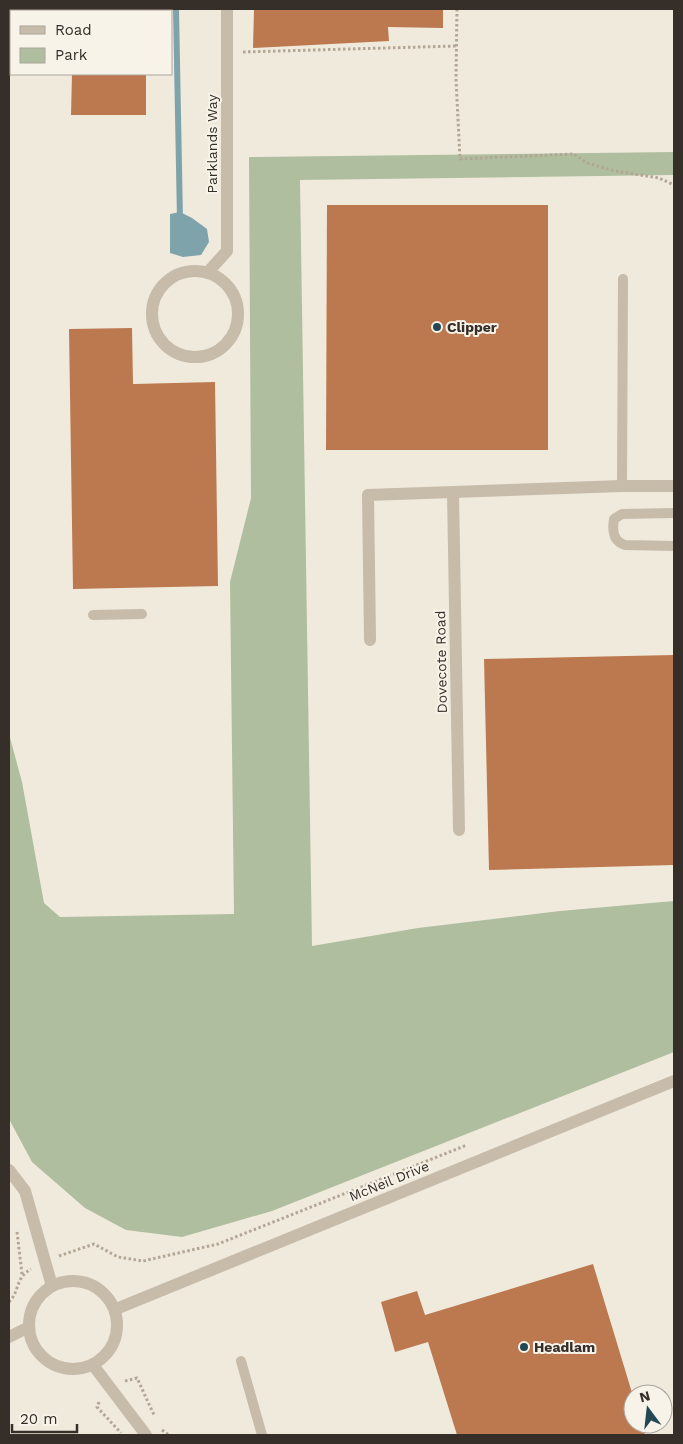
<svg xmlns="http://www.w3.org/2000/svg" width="683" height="1444" font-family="'Work Sans',sans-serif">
<rect width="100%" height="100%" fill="#f0eadd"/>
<path fill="#afbe9e" d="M674 152V175L300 180 312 946 418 928 560 911 674 901V1052L272 1211 182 1237 126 1230 85 1208 32 1162 9 1119V734L22 782 44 903 60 917 234 914 230 582 251 498 249 157Z"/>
<path fill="#7ea3ab" d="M180 212 192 218 207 229 209 242 201 255 183 257 170 253V214Z"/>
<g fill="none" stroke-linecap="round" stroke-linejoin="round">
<path stroke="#7ea3ab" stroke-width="6" d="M176 9 180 220"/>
</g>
<g fill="#bc794f">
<rect x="72" y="9" width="74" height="2"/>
<path d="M254 9H443V28L388 27 389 41 253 48Z"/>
<path d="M72 74H146V115H71Z"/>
<path d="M327 205H548V450H326Z"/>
<path d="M132 328 133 384 215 382 218 586 73 589 69 329Z"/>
<path d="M674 655V865L489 870 484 659Z"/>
<path d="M593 1264 633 1396V1424H642L645 1435H457L428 1342 395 1352 381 1302 417 1291 425 1315Z"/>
</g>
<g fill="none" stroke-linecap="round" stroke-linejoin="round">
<g stroke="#b3a694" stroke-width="3" stroke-dasharray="2.5 2.5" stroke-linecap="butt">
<path d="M457 9 456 79 460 159 574 154 587 163 615 171 659 178 674 185"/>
<path d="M243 52 456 46"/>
<path d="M17 1232 22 1274"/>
<path d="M59 1256 94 1244 118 1257 143 1261 218 1244 467 1145"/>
<path d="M9 1302C20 1291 15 1278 31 1269"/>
<path d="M125 1381 137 1378 154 1415"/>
<path d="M99 1402 97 1407 121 1433"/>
<path d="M162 1430 169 1435"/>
</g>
<g stroke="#c7bbaa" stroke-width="10">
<path d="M622 486 623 279"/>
<path d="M674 513 622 514 614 519C612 531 613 541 625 545L674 546"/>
<path d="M93 615 142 614"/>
<path d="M241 1361 262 1435"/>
</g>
<g stroke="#c7bbaa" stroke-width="12">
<circle cx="195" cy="314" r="43"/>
<path d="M208 272 227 251V9"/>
<path d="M453 493 459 830"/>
<path d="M370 640 368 495 622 486H674"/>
<path d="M9 1170 25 1191 52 1286"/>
<path d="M93 1365 146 1435"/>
</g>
<g stroke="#c7bbaa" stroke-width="12">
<circle cx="73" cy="1325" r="44"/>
<path d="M116 1309 674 1081"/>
<path d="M9 1337 29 1327"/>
</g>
</g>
<g fill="#224953" stroke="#f8f3e9" stroke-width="2">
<circle cx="437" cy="327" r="5"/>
<circle cx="524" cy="1347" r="5"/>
</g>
<g text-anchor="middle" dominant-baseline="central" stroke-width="4" stroke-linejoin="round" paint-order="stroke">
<g font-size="14" fill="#352e29" stroke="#f8f3e9">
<text transform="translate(212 144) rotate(-90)">Parklands Way</text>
<text transform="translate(441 662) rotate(-91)">Dovecote Road</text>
<text transform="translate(389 1181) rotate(-22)">McNeil Drive</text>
</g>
<g font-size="14" font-weight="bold" fill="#352e29" stroke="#f8f3e9" text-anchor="start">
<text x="447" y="327">Clipper</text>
<text x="534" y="1347">Headlam</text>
</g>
</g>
<rect width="683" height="1444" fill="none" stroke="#352e29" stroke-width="20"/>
<rect x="10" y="10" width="162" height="65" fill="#f8f3e9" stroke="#aaa49c"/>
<rect x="20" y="26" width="25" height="8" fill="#c7bbaa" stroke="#aaa49c"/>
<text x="55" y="35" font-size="15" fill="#352e29">Road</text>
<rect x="20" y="48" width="25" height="15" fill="#afbe9e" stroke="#aaa49c"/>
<text x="55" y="60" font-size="15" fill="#352e29">Park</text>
<g transform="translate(648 1409) rotate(345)"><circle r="24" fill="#f8f3e9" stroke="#aaa49c"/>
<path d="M0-4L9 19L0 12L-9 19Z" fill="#224953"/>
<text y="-8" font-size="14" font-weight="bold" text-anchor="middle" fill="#352e29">N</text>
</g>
<path d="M12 1424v8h65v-8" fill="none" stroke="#352e29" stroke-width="2.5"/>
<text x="20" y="1424" font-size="15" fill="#352e29" stroke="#f8f3e9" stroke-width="4" paint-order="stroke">20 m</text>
</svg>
